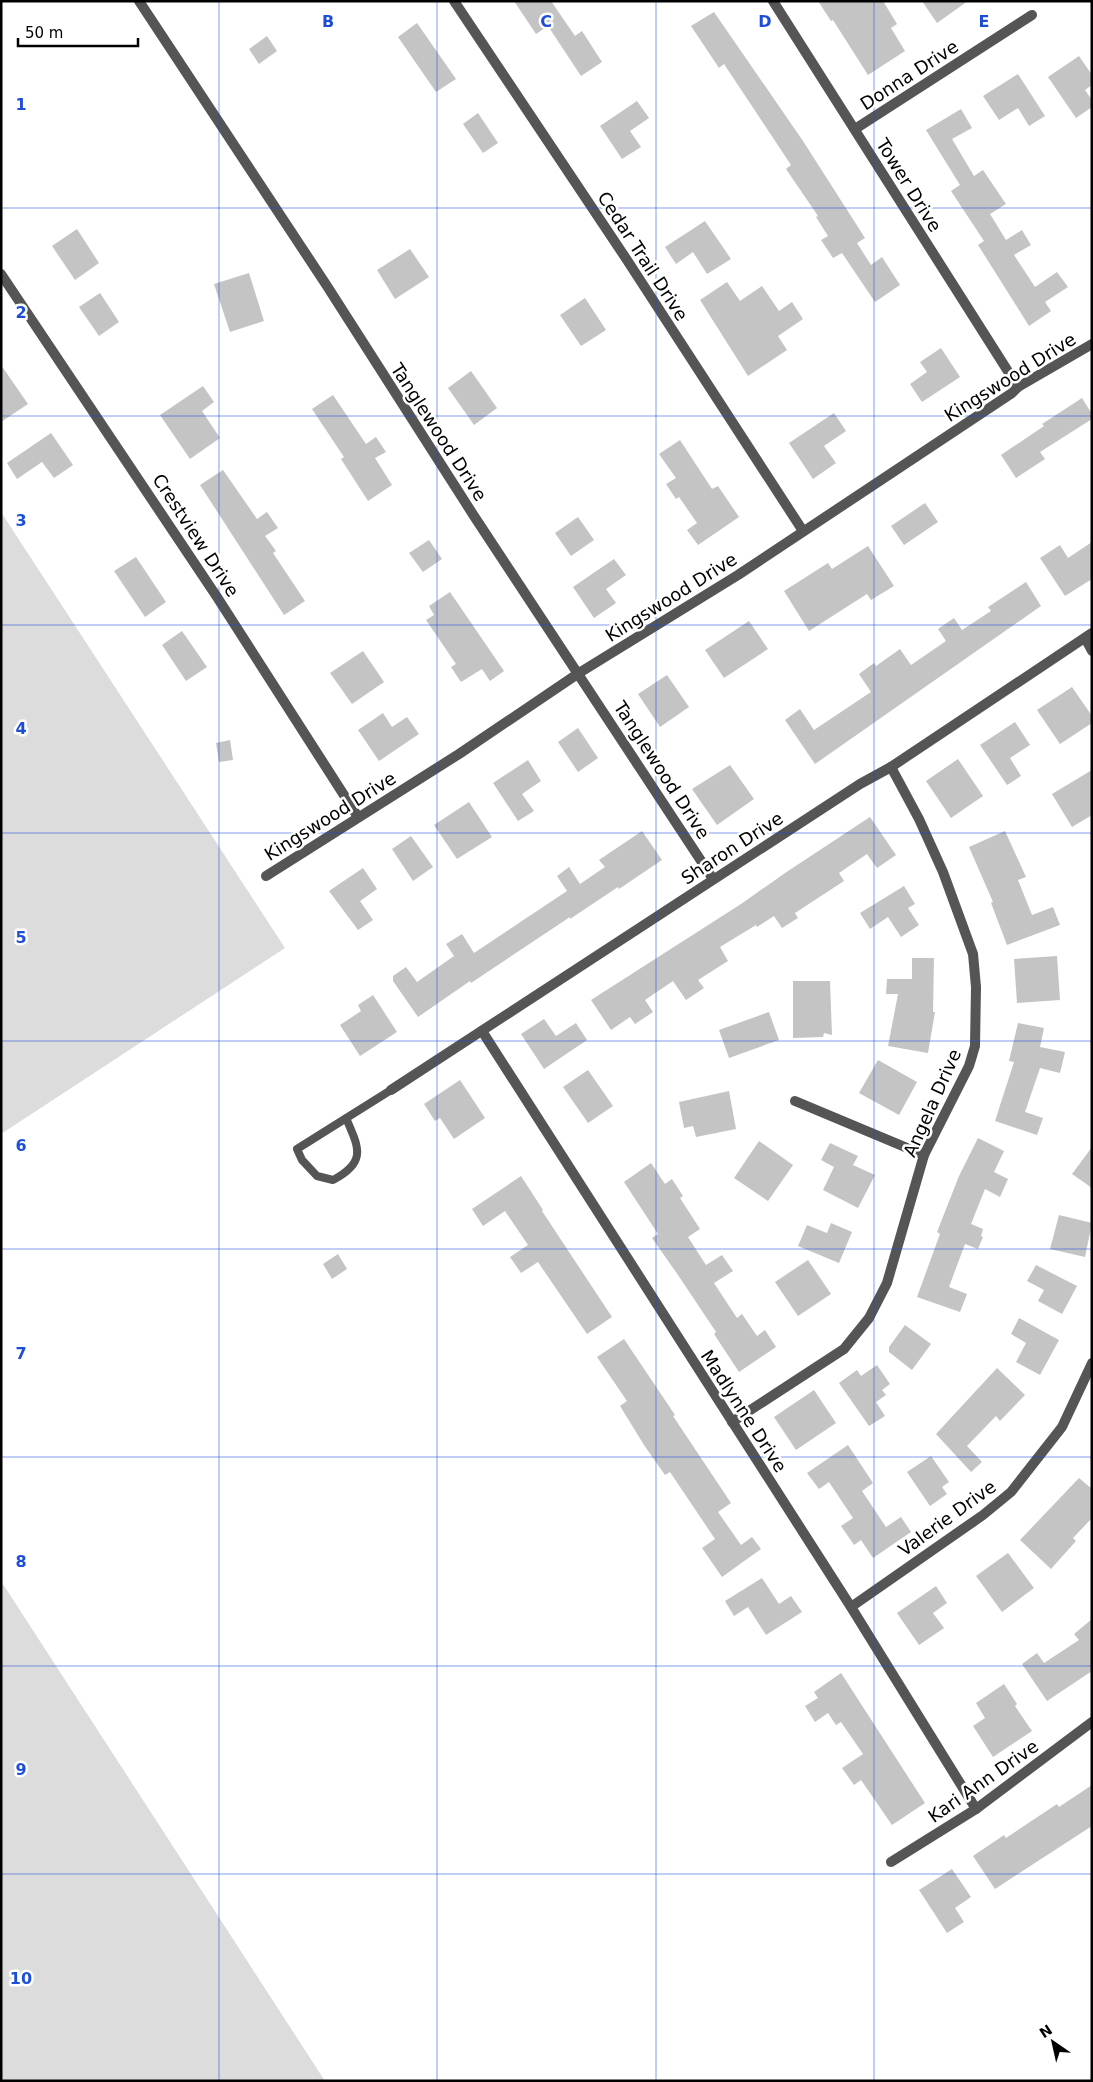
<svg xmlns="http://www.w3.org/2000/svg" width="1093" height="2082" font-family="'DejaVu Sans',sans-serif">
<rect width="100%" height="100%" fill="#fff"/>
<g fill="#dcdcdc">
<path d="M1 512 285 948 1 1134Z"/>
<path d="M1 1581 325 2081H1Z"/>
</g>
<g fill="#c4c4c4">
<path d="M514 1H551L575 36 582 31 602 62 581 76 548 26 536 34Z"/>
<path d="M818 1H883L897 24 891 28 905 51 868 75 833 20 831 21Z"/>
<path d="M922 1H968L937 23Z"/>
<path d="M714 12 803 141 865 238 857 243 871 265 882 257 900 285 875 302 842 253 833 258 821 240 828 236 816 217 818 216 786 169 791 165 724 64 719 68 691 26Z"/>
<path d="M417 23 456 79 436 92 398 37Z"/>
<path d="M267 36 277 51 259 64 249 49Z"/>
<path d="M1079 56 1092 75V85L1085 90 1092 100V107L1076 118 1048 77Z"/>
<path d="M1018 74 1045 116 1029 126 1018 108 999 120 983 96Z"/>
<path d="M637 101 649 118 630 131 641 147 622 159 600 126Z"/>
<path d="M961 109 972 128 952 139 974 176 983 170 1006 204 990 214 1006 240 1022 230 1031 245 1014 255 1035 287 1057 272 1068 287 1045 302 1051 311 1029 326 978 245 984 241 951 191 960 185 926 130Z"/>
<path d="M478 113 498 143 483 153 463 124Z"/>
<path d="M705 221 731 259 707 274 693 252 676 264 665 247Z"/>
<path d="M77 229 99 263 75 280 52 246Z"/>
<path d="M410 249 429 277 395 299 377 270Z"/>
<path d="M249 273 264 321 230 332 214 284Z"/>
<path d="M727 282 740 301 762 286 779 311 792 302 803 319 778 336 787 350 748 376 700 300Z"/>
<path d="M100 293 119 322 99 336 79 307Z"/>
<path d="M585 298 606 330 581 346 560 315Z"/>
<path d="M941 348 960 377 922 402 910 384 927 372 920 362Z"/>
<path d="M1 365 28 404 1 422Z"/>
<path d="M471 371 497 408 474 425 448 388Z"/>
<path d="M203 386 214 402 202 411 220 438 190 459 160 415Z"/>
<path d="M333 395 366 444 376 437 386 452 375 458 392 485 368 501 341 459 344 457 312 409Z"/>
<path d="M1082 398 1092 414V419L1040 452 1045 459 1016 478 1001 455 1044 426 1042 424Z"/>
<path d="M834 413 846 431 824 446 836 463 813 479 789 443Z"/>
<path d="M51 433 73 465 54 478 42 462 17 479 7 463Z"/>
<path d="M680 440 712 489 718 486 739 517 698 545 687 530 697 523 679 497 676 499 666 484 676 478 659 454Z"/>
<path d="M223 470 257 519 267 512 278 528 265 536 276 551 273 553 305 601 284 615 200 485Z"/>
<path d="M925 503 938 522 904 545 891 526Z"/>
<path d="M578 517 594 540 571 556 555 533Z"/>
<path d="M429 540 442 559 423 572 409 553Z"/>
<path d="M1092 542V579L1065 596 1040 558 1060 545 1068 558Z"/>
<path d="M868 546 894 586 871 600 867 594 809 631 784 591 828 563 832 569Z"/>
<path d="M136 557 166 602 145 617 114 571Z"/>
<path d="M614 559 626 575 606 589 616 603 594 618 573 587Z"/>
<path d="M1026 582 1041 606 815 764 785 720 800 709 814 730 871 692 859 674 874 663 876 666 900 649 911 665 946 641 938 629 954 618 962 630 991 611 988 607Z"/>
<path d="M450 592 504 671 490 681 482 669 461 682 451 667 456 664 426 620 434 615 429 606Z"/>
<path d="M749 621 768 649 724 678 705 650Z"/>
<path d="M182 631 207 667 186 681 162 645Z"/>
<path d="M363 651 384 682 352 704 330 673Z"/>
<path d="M667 675 689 707 660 727 638 694Z"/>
<path d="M1072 687 1092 716V723L1060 744 1037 710Z"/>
<path d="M383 713 392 727 407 717 419 734 379 761 358 730Z"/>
<path d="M1015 722 1030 745 1010 758 1021 776 1007 785 980 745Z"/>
<path d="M578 728 598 758 578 772 558 742Z"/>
<path d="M230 740 233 760 219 762 216 743Z"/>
<path d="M958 759 983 796 951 818 926 781Z"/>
<path d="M528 760 541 781 522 794 534 811 518 821 493 783Z"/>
<path d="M730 765 754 799 717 825 692 789Z"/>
<path d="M1092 770V815L1072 827 1052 794Z"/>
<path d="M469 802 492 837 457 859 434 825Z"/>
<path d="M870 817 896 855 877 868 867 854 839 873 844 881 795 913 798 918 782 928 774 916 757 927 756 925 720 947 728 961 698 980 704 988 686 1000 673 981 645 1000 653 1012 635 1024 630 1017 611 1030 591 1000 741 904 788 871Z"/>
<path d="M642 831 662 860 619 889 618 887 570 919V917L471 983 470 981 418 1017 393 981V976L406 967 417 982 454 956 446 944 462 934 474 953 567 891 557 876 569 867 580 884 605 867 599 860Z"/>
<path d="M1005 831 1026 877 1018 880 1032 915 1053 907 1060 925 1007 945 991 903 993 902 969 847Z"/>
<path d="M411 836 433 867 413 881 392 849Z"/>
<path d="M363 868 377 889 360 901 373 920 358 930 329 891Z"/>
<path d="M904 886 915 904 908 908 919 925 901 937 888 917 870 929 860 913Z"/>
<path d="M1057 956 1060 1000 1017 1003 1014 959Z"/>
<path d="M912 958H934L933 1012H935L928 1053 888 1046 898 994H886L887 979H912Z"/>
<path d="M793 981H830L832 1035 824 1033 823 1037 793 1038Z"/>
<path d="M373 995 397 1032 360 1056 340 1025 361 1011 358 1005Z"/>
<path d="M769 1012 779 1040 729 1058 719 1030Z"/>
<path d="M544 1019 556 1036 576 1023 587 1040 544 1069 521 1034Z"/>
<path d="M1018 1023 1044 1028 1040 1047 1065 1052 1060 1073 1040 1068 1025 1112 1043 1118 1037 1135 995 1121 1014 1062 1009 1061Z"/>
<path d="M878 1060 917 1082 899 1115 859 1093Z"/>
<path d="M588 1070 613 1106 588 1123 563 1087Z"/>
<path d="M460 1080 485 1118 454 1139 440 1118 435 1121 424 1104Z"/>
<path d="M729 1091 736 1129 696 1137 693 1126 684 1128 679 1102Z"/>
<path d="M978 1138 1004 1151 994 1172 1008 1179 1000 1197 985 1189 971 1224 983 1229 981 1236 983 1237 978 1249 965 1244 949 1287 967 1294 960 1312 917 1297 940 1234 937 1232 959 1176Z"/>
<path d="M759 1141 793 1165 768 1201 734 1178Z"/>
<path d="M830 1143 858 1156 853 1165 875 1175 858 1208 823 1190 834 1167 821 1160Z"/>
<path d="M1092 1147V1188L1072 1174Z"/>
<path d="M651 1163 665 1184 672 1179 683 1196 680 1198 700 1229 688 1237 706 1265 722 1255 733 1271 714 1283 737 1318 742 1314 757 1336 765 1330 776 1347 739 1372 714 1334 716 1332 678 1275 652 1238 658 1234 624 1182Z"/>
<path d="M521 1176 543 1210 542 1211 612 1317 587 1334 538 1262 521 1273 510 1257 528 1245 505 1211 483 1226 472 1209Z"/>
<path d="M1059 1215 1092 1223 1085 1257 1050 1249Z"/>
<path d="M831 1223 852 1232 839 1263 798 1246 807 1225 827 1233Z"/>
<path d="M338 1254 347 1269 332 1279 323 1264Z"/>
<path d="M808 1260 831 1294 798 1316 775 1282Z"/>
<path d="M1036 1265 1077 1286 1062 1314 1038 1301 1044 1290 1027 1281Z"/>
<path d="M1019 1318 1059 1340 1040 1375 1016 1362 1026 1343 1011 1334Z"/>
<path d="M905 1325 931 1344 912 1370 889 1352V1347Z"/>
<path d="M624 1339 675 1415 673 1416 731 1503 718 1512 741 1545 752 1537 761 1549 722 1577 702 1548 715 1539 670 1472 665 1475 644 1445 620 1406 627 1401 597 1357Z"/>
<path d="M877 1365 890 1384 882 1390 886 1395 876 1402 885 1416 869 1426 839 1383 857 1370 861 1376Z"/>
<path d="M997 1368 1025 1395 1000 1421 996 1416 967 1446 982 1462 971 1472 936 1434Z"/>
<path d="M814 1390 836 1423 796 1450 774 1417Z"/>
<path d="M848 1445 873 1483 862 1491 886 1527 901 1517 911 1532 873 1558 861 1540 854 1545 841 1526 853 1518 829 1482 819 1489 807 1473Z"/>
<path d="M931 1456 949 1482 942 1487 947 1494 930 1506 907 1472Z"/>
<path d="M1079 1478 1092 1489V1518L1073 1538 1076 1541 1051 1569 1020 1540Z"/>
<path d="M1008 1553 1034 1588 1002 1612 976 1576Z"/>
<path d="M762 1578 779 1604 791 1596 802 1612 766 1635 748 1607 734 1616 725 1601Z"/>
<path d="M936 1586 947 1603 933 1613 944 1628 919 1645 897 1613Z"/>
<path d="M1092 1619V1671L1047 1701 1022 1664 1037 1653 1044 1663 1079 1640 1074 1634Z"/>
<path d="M841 1673 925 1803 892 1825 861 1780 854 1785 842 1768 863 1754 841 1722 836 1725 828 1713 815 1722 805 1706 818 1698 814 1692Z"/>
<path d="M1004 1684 1017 1704 1015 1706 1032 1731 993 1757 973 1726 985 1718 976 1703Z"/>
<path d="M1092 1785V1826L995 1889 973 1856 1004 1835 1006 1838 1057 1804 1059 1807Z"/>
<path d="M952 1869 971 1897 955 1908 964 1922 947 1933 919 1890Z"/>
</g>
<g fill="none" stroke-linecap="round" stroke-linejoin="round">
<path stroke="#555" stroke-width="8" d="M346 1118C359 1148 367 1162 333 1180L317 1176 302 1160 297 1149 391 1090"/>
<g stroke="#555" stroke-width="10">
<path d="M139 1 327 286 474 516 713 879"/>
<path d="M454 1 627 260 803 531"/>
<path d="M773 1 1018 387"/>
<path d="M855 129 1032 15"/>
<path d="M1 274 217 597 358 817"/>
<path d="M1085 638 1092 651"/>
<path d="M266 876 459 754 579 673 738 575 1012 393 1018 387 1092 344"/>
<path d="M482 1031 851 1607 976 1809"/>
<path d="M391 1090 860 784 891 767 1092 633"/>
<path d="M795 1101 924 1155"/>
<path d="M732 1422 844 1349 869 1318 887 1283 924 1155 969 1066 975 1046 976 987 973 954 943 872 919 819 891 767"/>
<path d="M851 1607 983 1515 1011 1492 1062 1427 1092 1363"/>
<path d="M891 1862 976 1809 1092 1722"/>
</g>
</g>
<path fill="none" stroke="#1d4ed8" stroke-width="1" stroke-opacity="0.55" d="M219 1V2081M437 1V2081M656 1V2081M874 1V2081M1 208H1092M1 416H1092M1 625H1092M1 833H1092M1 1041H1092M1 1249H1092M1 1457H1092M1 1666H1092M1 1874H1092"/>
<g text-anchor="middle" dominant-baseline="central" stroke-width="5" stroke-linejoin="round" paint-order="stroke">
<g font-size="18" fill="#000" stroke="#fff">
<text transform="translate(909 75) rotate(-33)">Donna Drive</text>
<text transform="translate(909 185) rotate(58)">Tower Drive</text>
<text transform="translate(643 256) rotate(57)">Cedar Trail Drive</text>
<text transform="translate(1010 377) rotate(-32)">Kingswood Drive</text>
<text transform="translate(439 432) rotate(57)">Tanglewood Drive</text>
<text transform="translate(196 535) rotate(57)">Crestview Drive</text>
<text transform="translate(671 597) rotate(-32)">Kingswood Drive</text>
<text transform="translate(662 770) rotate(57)">Tanglewood Drive</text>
<text transform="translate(330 816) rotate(-32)">Kingswood Drive</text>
<text transform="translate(732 848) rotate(-33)">Sharon Drive</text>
<text transform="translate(932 1103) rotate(-66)">Angela Drive</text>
<text transform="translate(744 1411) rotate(57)">Madlynne Drive</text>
<text transform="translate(947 1518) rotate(-36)">Valerie Drive</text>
<text transform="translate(983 1781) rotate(-35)">Kari Ann Drive</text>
</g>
</g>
<g font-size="16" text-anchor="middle" font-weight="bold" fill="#1d4ed8" stroke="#fff" stroke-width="5" stroke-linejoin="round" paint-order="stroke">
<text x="328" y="27">B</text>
<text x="546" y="27">C</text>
<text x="765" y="27">D</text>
<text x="984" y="27">E</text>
<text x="21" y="110">1</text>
<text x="21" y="318">2</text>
<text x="21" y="526">3</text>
<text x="21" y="734">4</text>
<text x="21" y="943">5</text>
<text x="21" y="1151">6</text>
<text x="21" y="1359">7</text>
<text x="21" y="1567">8</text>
<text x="21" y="1775">9</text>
<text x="21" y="1984">10</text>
</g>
<rect width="1093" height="2082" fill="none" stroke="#000000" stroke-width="5"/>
<g transform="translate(1053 2042) rotate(326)" stroke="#ffffff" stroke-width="4" paint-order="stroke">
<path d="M0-4L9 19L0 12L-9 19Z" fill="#000000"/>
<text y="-8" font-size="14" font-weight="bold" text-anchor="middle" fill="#000000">N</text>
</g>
<path d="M18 38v8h120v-8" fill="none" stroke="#000000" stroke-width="2.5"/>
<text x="25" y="38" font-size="15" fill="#000000" stroke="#ffffff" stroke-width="4" paint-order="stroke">50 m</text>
</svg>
